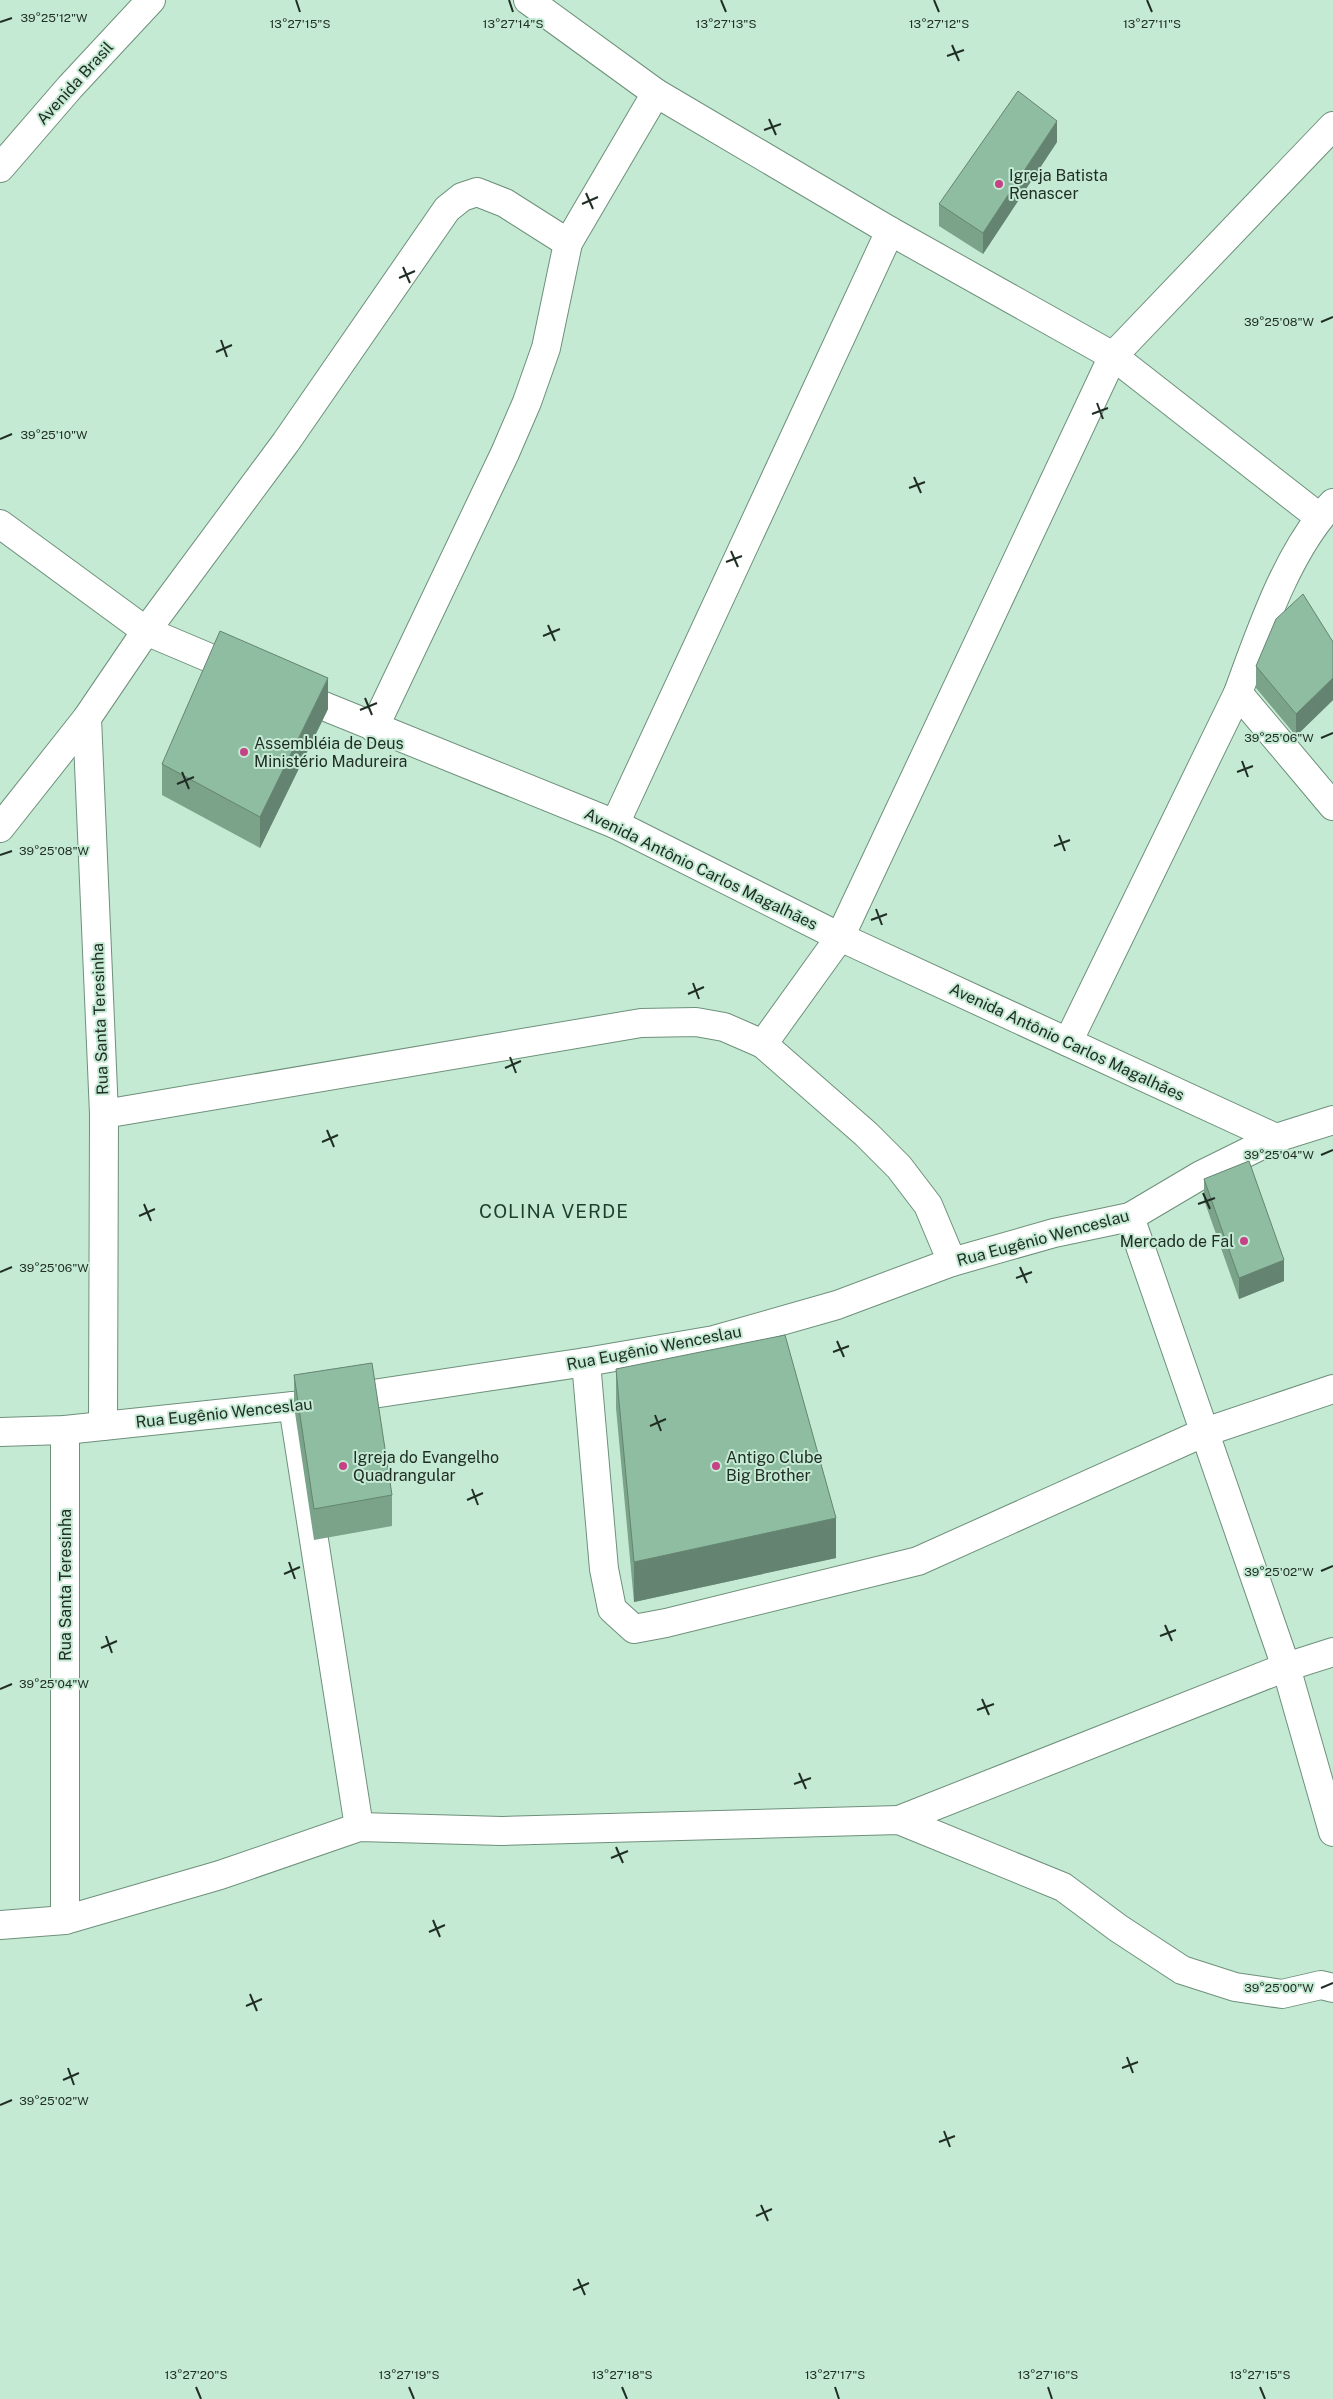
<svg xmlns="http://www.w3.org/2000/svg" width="1333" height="2399" font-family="'Public Sans',sans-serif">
<rect width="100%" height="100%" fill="#c5ead3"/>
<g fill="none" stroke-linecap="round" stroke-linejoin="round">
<g stroke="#6e907b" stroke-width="30">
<g id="street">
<path d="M528 0 656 93 890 231 1113 356 1319 517"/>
<path d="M0 168 70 87 151 0"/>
<path d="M568 243 656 93"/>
<path d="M0 524 146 631 243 672"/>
<path d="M1238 693C1260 633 1288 549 1333 503"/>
<path d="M294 694 615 824 840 937 1276 1138"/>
<path d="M615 824 890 231"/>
<path d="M0 828 87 718"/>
<path d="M1068 1042 1238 693 1333 806"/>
<path d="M763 1044 840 937 1113 356 1333 126"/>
<path d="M104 1114 641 1023 696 1022 724 1027 763 1044 866 1134 899 1167 928 1205 952 1262"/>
<path d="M1130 1217 1286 1667 1333 1832"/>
<path d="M586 1362 604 1569 612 1609 634 1629 666 1623 918 1561 1205 1432 1333 1389"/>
<path d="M293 1406 359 1827"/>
<path d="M103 1426 104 1114 87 718 146 631 286 442 447 209 462 197 477 192 505 203 568 243 546 348 527 402 505 453 374 728"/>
<path d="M65 1430V1920"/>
<path d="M0 1432 65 1430 293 1406 586 1362 714 1340 837 1305 952 1262 1054 1233 1130 1217 1201 1175 1276 1138 1333 1120"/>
<path d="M899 1820 1286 1667 1333 1652"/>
<path d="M0 1925 65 1920 220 1875 359 1827 502 1831 899 1820 1063 1887 1118 1928 1182 1970 1235 1987 1282 1994 1321 1985 1333 1988"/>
</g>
</g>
<use href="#street" stroke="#fff" stroke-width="28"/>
</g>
<g fill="#7ba38a">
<path d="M1057 142 983 254 939 226V204Z"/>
<path d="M1333 642V700L1296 736 1256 688V666Z"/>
<path d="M328 709 260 848 162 795V764Z"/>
<path d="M1204 1179 1284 1281 1239 1299 1204 1200Z"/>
<path d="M616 1369 836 1558 634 1602 616 1408Z"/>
<path d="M294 1375 392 1495V1526L314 1540 294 1406Z"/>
</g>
<g fill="#648471">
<path d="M1057 121V142L983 254V233Z"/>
<path d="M328 678V709L260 848V817Z"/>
<path d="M1333 678V700L1296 736V714Z"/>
<path d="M1284 1260V1281L1239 1299V1278Z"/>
<path d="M836 1518V1558L634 1602V1562Z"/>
</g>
<g fill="#8fbda1" stroke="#648471">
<path d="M1018 91 1057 121 983 233 939 204Z"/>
<path d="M1303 594 1333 642V678L1296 714 1256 666 1276 619Z"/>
<path d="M220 631 328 678 260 817 162 764Z"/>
<path d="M1249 1161 1284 1260 1239 1278 1204 1179Z"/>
<path d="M785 1335 836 1518 634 1562 616 1369Z"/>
<path d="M372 1363 392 1495 314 1509 294 1375Z"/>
</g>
<path fill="none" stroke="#202e25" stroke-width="2" d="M296 0 300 12M509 0 513 12M721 0 726 12M934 0 939 12M1147 0 1152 12M0 22 12 18M952 45 959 61M947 56 964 50M769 119 776 135M764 130 781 124M586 193 593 209M582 204 598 197M403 267 410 283M399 278 415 271M1321 322 1333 317M221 340 227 357M216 352 232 345M1097 403 1103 419M1092 414 1108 408M0 439 12 434M914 477 921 493M909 488 925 482M731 551 738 567M726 562 742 556M548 625 555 641M543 636 560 629M365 698 372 715M360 710 377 703M1321 738 1333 733M1242 761 1248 777M182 772 189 789M1237 772 1253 766M177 784 194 777M1059 835 1065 851M1054 846 1070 840M0 855 12 851M876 909 882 925M871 920 887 914M693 983 699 999M688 994 704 987M510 1057 516 1073M505 1068 521 1061M327 1130 334 1147M322 1142 338 1135M1321 1155 1333 1150M1203 1193 1210 1209M144 1204 151 1221M1198 1204 1215 1198M139 1216 155 1209M1020 1267 1027 1283M0 1272 12 1267M1016 1278 1032 1272M837 1341 844 1357M833 1352 849 1346M655 1415 661 1431M650 1426 666 1419M472 1489 478 1505M467 1500 483 1493M289 1562 295 1579M1321 1571 1333 1566M284 1574 300 1567M1165 1625 1172 1641M106 1636 112 1653M1160 1636 1176 1630M101 1648 117 1641M0 1689 12 1684M982 1699 989 1715M977 1710 994 1704M799 1773 806 1789M794 1784 811 1778M616 1847 623 1863M611 1858 628 1851M433 1920 440 1937M429 1932 445 1925M1321 1988 1333 1983M250 1994 257 2011M246 2006 262 1999M1127 2057 1133 2073M68 2068 74 2085M1122 2068 1138 2062M63 2080 79 2073M0 2105 12 2100M944 2131 950 2147M939 2142 955 2136M761 2205 768 2221M756 2216 772 2209M578 2279 585 2295M573 2290 589 2283M196 2387 201 2399M409 2387 414 2399M622 2387 627 2399M835 2387 839 2399M1048 2387 1052 2399M1260 2387 1265 2399"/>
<g fill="#c64287" stroke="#c5ead3" stroke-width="2">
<circle cx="999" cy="184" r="5"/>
<circle cx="244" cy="752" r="5"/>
<circle cx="1244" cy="1241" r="5"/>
<circle cx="343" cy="1466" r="5"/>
<circle cx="716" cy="1466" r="5"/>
</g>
<g text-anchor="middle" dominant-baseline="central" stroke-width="4" stroke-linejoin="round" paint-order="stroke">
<g font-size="16" fill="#202e25" stroke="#c5ead3">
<text transform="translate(75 83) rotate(-48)">Avenida Brasil</text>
<text transform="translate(701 869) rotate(26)">Avenida Antônio Carlos Magalhães</text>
<text transform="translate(100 1019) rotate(-92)">Rua Santa Teresinha</text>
<text transform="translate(1067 1042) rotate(25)">Avenida Antônio Carlos Magalhães</text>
<text transform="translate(1043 1238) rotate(-15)">Rua Eugênio Wenceslau</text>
<text transform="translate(654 1348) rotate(-11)">Rua Eugênio Wenceslau</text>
<text transform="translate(224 1413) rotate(-6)">Rua Eugênio Wenceslau</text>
<text transform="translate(65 1585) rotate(-90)">Rua Santa Teresinha</text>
</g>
<g font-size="16" fill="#202e25" stroke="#c5ead3" text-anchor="start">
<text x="1009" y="175">Igreja Batista<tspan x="1009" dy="18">Renascer</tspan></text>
<text x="254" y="743">Assembléia de Deus<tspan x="254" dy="18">Ministério Madureira</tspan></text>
<text x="1234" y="1241" text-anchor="end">Mercado de Fal</text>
<text x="353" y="1457">Igreja do Evangelho<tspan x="353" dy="18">Quadrangular</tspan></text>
<text x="726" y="1457">Antigo Clube<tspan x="726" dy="18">Big Brother</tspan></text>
</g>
<g font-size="19" letter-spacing="1" fill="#1e3e2c" stroke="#c5ead3">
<text x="554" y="1211">COLINA VERDE</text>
</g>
</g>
<g font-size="12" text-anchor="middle" fill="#202e25" stroke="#c5ead3" stroke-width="4" stroke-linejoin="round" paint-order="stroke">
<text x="54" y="22">39°25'12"W</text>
<text x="513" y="28">13°27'14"S</text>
<text x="726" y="28">13°27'13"S</text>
<text x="1152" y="28">13°27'11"S</text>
<text x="300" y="28">13°27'15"S</text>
<text x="939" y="28">13°27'12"S</text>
<text x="1279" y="326">39°25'08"W</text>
<text x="54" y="439">39°25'10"W</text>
<text x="1279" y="742">39°25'06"W</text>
<text x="54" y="855">39°25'08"W</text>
<text x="1279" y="1159">39°25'04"W</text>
<text x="54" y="1272">39°25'06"W</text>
<text x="1279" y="1576">39°25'02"W</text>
<text x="54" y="1688">39°25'04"W</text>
<text x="1279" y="1992">39°25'00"W</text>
<text x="54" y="2105">39°25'02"W</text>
<text x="196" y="2379">13°27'20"S</text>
<text x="409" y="2379">13°27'19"S</text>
<text x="622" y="2379">13°27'18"S</text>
<text x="835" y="2379">13°27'17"S</text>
<text x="1048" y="2379">13°27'16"S</text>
<text x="1260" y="2379">13°27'15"S</text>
</g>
</svg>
